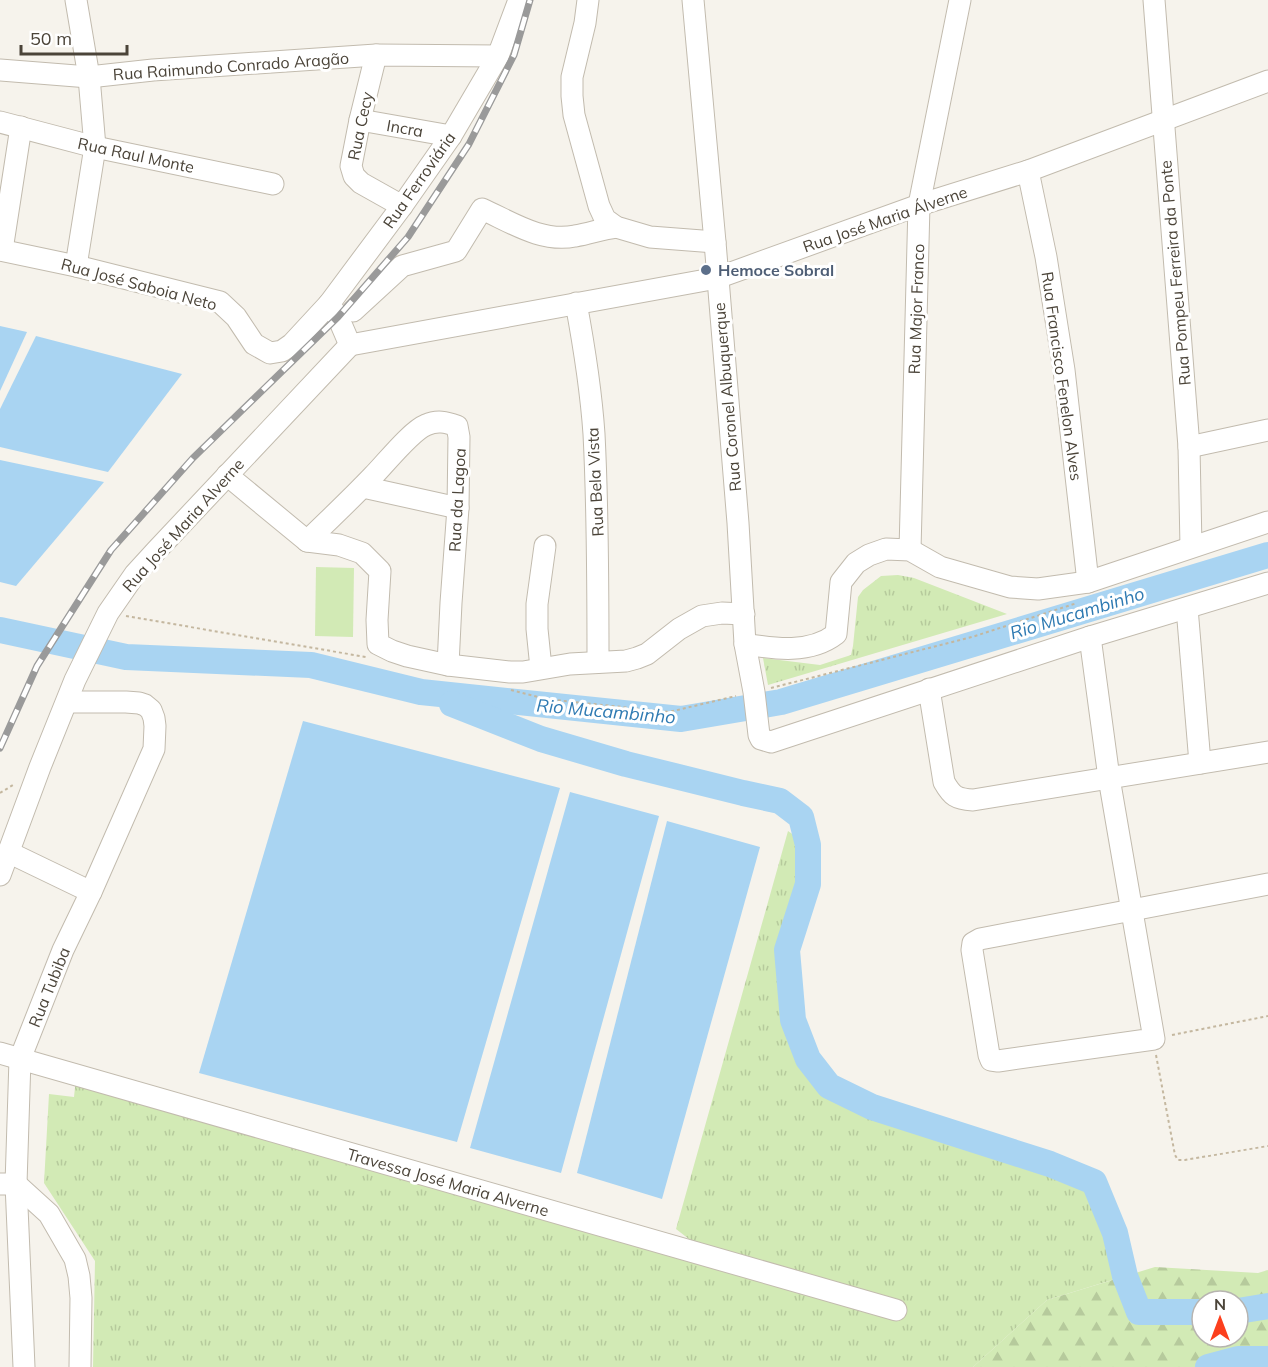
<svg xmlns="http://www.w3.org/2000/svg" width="1268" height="1367" font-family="Mulish,sans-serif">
<defs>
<pattern id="grass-tufts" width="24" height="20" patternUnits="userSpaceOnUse" patternTransform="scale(1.5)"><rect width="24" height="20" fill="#d2eab5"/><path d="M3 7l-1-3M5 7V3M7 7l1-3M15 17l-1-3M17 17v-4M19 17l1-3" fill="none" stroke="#b6ca9c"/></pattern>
<pattern id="forest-firs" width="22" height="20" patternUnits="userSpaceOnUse" patternTransform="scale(1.5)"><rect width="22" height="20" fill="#d2eab5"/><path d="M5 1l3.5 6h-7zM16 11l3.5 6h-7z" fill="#b6ca9c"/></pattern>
</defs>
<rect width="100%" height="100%" fill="#f6f3ec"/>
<g fill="url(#grass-tufts)">
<path d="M898 575 914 578 1007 614 768 685 763 658 820 665 851 655 853 646 858 597 863 590 881 576Z"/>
<path d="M788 831 808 845V884L787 950 793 1020 808 1060 829 1086 872 1107 1050 1164 1094 1182 1115 1233 1125 1276 1047 1300 973 1367H93L95 1261 44 1183 49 1094 74 1097 76 1078 712 1257 676 1229Z"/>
</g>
<path fill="url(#forest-firs)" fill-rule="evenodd" d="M1155 1267 1258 1273 1268 1270V1367H973L1047 1300ZM1202 1301H1238V1337H1202Z"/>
<path fill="#d2eab5" d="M316 567 354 568 353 637 315 636Z"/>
<g fill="#a9d4f2">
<path d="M0 326 27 332 0 391Z"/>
<path d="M36 336 182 374 108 472 0 447V409Z"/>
<path d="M0 460 104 482 16 586 0 582Z"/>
<path d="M303 721 560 788 457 1142 199 1073Z"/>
<path d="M570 792 659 816 561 1173 470 1148Z"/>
<path d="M667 821 760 847 662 1199 577 1173Z"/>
</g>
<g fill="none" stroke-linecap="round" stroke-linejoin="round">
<g stroke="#a9d4f2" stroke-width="26">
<path d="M0 630 126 657 311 665 421 692 681 719 781 702 1268 555"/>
<path d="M452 704 541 739 626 764 743 793 780 801 801 817 808 845V884L787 950 793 1020 808 1059 829 1086 872 1107 1050 1164 1094 1182 1115 1233 1125 1276 1139 1312H1202"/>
<path d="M1238 1311 1268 1306"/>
<path d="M1208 1367 1238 1359H1268"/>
</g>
<g stroke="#c2bbae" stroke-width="23">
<g id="minor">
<path d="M76 0 89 77 95 147 76 266"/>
<path d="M588 0 585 23 572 77V96L574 115 599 206 605 219 616 227 650 237 715 242"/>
<path d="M693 0 715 242 738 523 745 644 754 692 759 735 761 739 771 742 1090 637 1268 583"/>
<path d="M1154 0 1189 447 1191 547"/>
<path d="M376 55 360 120 351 166 354 176 361 183 402 206"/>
<path d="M0 70 89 77 153 70 376 55 498 56"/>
<path d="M360 120 451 136"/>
<path d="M0 122 95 147 273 184"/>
<path d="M1028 171 1046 257 1064 370 1088 582"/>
<path d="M0 250 76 266 220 302 236 317 254 344 270 353 282 351 292 344 329 304 402 206 451 136 498 56 519 0"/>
<path d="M2 250 21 127"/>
<path d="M576 303C584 346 591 390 594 434 598 510 598 586 598 662"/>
<path d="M329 304 338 317 350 345"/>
<path d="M353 311 402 266 456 251 482 209C511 222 542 243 575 236 589 234 601 229 616 227"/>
<path d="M350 345 717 278 919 205 1028 171 1268 81"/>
<path d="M1189 447 1268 430"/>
<path d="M227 475 307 541 339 545 362 553 380 571 377 620 378 644 392 651 407 656 448 665 510 672H523L570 664 626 661 637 658 647 654 679 629 702 616 722 613 744 614"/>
<path d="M363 487 458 508"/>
<path d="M307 541C329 520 351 499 373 476 385 464 411 431 426 425 437 420 446 422 457 426L459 437 458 508 451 603 448 665"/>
<path d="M910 550 919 205 960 0"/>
<path d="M1187 608 1200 763"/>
<path d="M1090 637 1109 778 1154 1039 998 1061 991 1060 989 1055 972 950 973 943 980 939 1268 884"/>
<path d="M745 644C775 649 810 654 836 634L841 582 856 563 869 555 886 549 910 550 940 567 1010 587 1038 589 1088 582 1268 522"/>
<path d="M541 668 537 629V604L545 546"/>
<path d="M929 689 944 782C952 796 956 799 973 800L1268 752"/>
<path d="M8 852 91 892"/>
<path d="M0 875 40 767 75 680 108 613 135 574 156 551 350 345"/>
<path d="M0 1053 896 1310"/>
<path d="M0 1184H16L49 1214 75 1259 79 1276 81 1298 80 1367"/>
<path d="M24 1367 16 1184 20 1059 63 950 91 892 154 749 155 726 154 718 151 710 145 705 139 703 126 702H67"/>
</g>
</g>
<g stroke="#c4b79f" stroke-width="2" stroke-dasharray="3 3" stroke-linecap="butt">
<path d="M126 616 366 657"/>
<path d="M771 688 972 637 1077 603"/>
<path d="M511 690 546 699 669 712 736 696"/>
<path d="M0 793 13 785"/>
<path d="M1172 1035 1268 1016"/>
<path d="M1156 1055 1175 1155 1178 1160H1185L1268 1146"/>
</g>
<use href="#minor" stroke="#fff" stroke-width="21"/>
<g stroke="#9a9a9a" stroke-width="7">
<path id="rail" d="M0 748 37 666 111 550 193 458 338 317 408 237 469 144 514 55 530 0"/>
</g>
<use href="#rail" stroke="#fff" stroke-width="4.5" stroke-dasharray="14" stroke-linecap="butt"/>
</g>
<circle fill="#5c6f8a" stroke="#fff" stroke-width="2" cx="706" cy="270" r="6"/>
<g text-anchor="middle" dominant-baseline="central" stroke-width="6" stroke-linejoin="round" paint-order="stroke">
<g font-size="16" fill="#4b4439" stroke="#fff">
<text transform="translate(231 66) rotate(-4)">Rua Raimundo Conrado Aragão</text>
<text transform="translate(360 126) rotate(-78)">Rua Cecy</text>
<text transform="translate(405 128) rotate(10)">Incra</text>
<text transform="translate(136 155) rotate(12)">Rua Raul Monte</text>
<text transform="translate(419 180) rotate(-55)">Rua Ferroviária</text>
<text transform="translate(885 219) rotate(-19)">Rua José Maria Álverne</text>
<text transform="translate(1175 273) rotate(-95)">Rua Pompeu Ferreira da Ponte</text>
<text transform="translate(139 284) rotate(15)">Rua José Saboia Neto</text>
<text transform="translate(916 309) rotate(-88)">Rua Major Franco</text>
<text transform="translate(1062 376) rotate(82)">Rua Francisco Fenelon Alves</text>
<text transform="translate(727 397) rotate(-95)">Rua Coronel Albuquerque</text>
<text transform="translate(595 482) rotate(-93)">Rua Bela Vista</text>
<text transform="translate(457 500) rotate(-87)">Rua da Lagoa</text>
<text transform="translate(183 525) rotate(-48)">Rua José Maria Alverne</text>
<text transform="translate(49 987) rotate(-68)">Rua Tubiba</text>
<text transform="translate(448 1182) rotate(16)">Travessa José Maria Alverne</text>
</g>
<g font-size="16" font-weight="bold" fill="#4e5e75" stroke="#fff" text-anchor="start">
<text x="718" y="270">Hemoce Sobral</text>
</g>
<g font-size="18" font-style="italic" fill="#2e7ab2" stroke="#fff">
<text transform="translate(1077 613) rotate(-17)">Rio Mucambinho</text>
<text transform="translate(606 711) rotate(5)">Rio Mucambinho</text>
</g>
</g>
<g transform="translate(1220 1319)"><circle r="28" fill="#ffffff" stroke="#b7b4b0" stroke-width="1.5"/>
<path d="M0-4.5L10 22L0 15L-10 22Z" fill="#fc3f1d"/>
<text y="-9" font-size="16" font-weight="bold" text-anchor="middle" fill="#4b4439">N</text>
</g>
<path d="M21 45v9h106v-9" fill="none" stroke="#4b4439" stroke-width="3"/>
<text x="30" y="45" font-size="18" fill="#4b4439" stroke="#ffffff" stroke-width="4.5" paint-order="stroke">50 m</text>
</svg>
